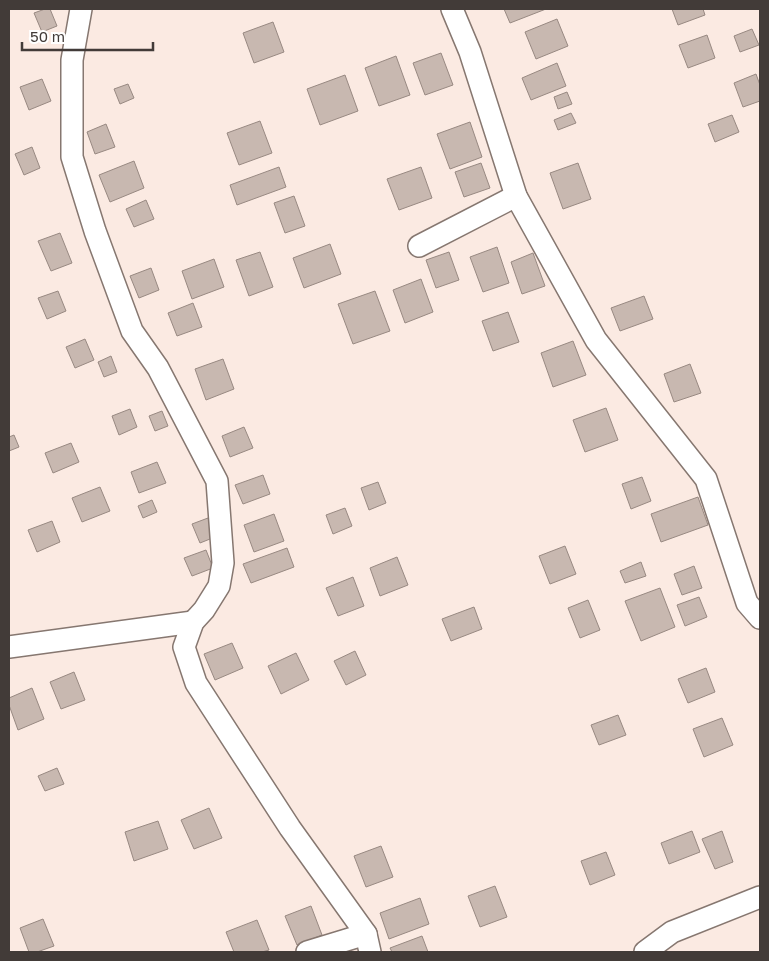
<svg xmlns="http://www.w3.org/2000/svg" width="769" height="961" font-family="'Golos Text',sans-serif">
<rect width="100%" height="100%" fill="#fbeae2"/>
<g fill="#c8b8b0" stroke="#988982">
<path d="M45 9H50L57 26 42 32 34 13Z"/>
<path d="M504 9H546L510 23Z"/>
<path d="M672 9H703L705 15 678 25Z"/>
<path d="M557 19 568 46 536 59 525 32Z"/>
<path d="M273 22 284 52 254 63 243 33Z"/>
<path d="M752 29 759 45 740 52 734 36Z"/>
<path d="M707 35 715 58 688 68 679 45Z"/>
<path d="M441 53 453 85 425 95 413 63Z"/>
<path d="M396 56 410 95 379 106 365 68Z"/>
<path d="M557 63 566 86 531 100 522 78Z"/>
<path d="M756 74 760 85V101L743 107 734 83Z"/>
<path d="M345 75 358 111 320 125 307 89Z"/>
<path d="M42 79 51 101 29 110 20 87Z"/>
<path d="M128 84 134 98 120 104 114 89Z"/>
<path d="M567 92 572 104 558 109 554 97Z"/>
<path d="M571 113 576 123 558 130 554 120Z"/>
<path d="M732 115 739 132 715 142 708 124Z"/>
<path d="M260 121 272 153 239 165 227 133Z"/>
<path d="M470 122 482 157 450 169 437 134Z"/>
<path d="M106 124 115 147 95 154 87 132Z"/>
<path d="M32 147 40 168 24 175 15 154Z"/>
<path d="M134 161 144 188 110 202 99 175Z"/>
<path d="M481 163 490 188 464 197 455 172Z"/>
<path d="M578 163 591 199 563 209 550 173Z"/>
<path d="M279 167 286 187 237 205 230 185Z"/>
<path d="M421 167 432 198 399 210 387 179Z"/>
<path d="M294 196 305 226 285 233 274 203Z"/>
<path d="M146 200 154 219 134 227 126 209Z"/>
<path d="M60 233 72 263 51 271 38 241Z"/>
<path d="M330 244 341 274 304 288 293 258Z"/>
<path d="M497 247 509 283 483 292 470 257Z"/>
<path d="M260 252 273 287 249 296 236 260Z"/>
<path d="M449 252 459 280 436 288 426 260Z"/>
<path d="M533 253 545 286 522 294 511 262Z"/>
<path d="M214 259 224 287 192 299 182 271Z"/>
<path d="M151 268 159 290 139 298 130 276Z"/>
<path d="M421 279 433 312 405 323 393 290Z"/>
<path d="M58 291 66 311 47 319 38 298Z"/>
<path d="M375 291 390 331 353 344 338 304Z"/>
<path d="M644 296 653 319 620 331 611 308Z"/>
<path d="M193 303 202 327 177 336 168 313Z"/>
<path d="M508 312 519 342 493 351 482 321Z"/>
<path d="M85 339 94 360 75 368 66 347Z"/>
<path d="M573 341 586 375 553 387 541 353Z"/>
<path d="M111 356 117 372 104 377 98 362Z"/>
<path d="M223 359 234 389 206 400 195 369Z"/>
<path d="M690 364 701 393 674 402 664 374Z"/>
<path d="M606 408 618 440 585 452 573 420Z"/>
<path d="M130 409 137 427 119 435 112 416Z"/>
<path d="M162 411 168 426 155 431 149 416Z"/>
<path d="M244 427 253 448 230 457 222 436Z"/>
<path d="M14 435 19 447 9 451V437Z"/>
<path d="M71 443 79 462 53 473 45 453Z"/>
<path d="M157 462 166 483 139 493 131 472Z"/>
<path d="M263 475 270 494 243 504 235 485Z"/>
<path d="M642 477 651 501 631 509 622 484Z"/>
<path d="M378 482 386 503 369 510 361 488Z"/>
<path d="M100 487 110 511 82 522 72 498Z"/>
<path d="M698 497 708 525 661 542 651 514Z"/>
<path d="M152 500 157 512 143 518 138 506Z"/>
<path d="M345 508 352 526 333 534 326 515Z"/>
<path d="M274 514 284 541 254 552 244 525Z"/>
<path d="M208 518 215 537 200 543 192 524Z"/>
<path d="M52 521 60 542 37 552 28 530Z"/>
<path d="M565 546 576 574 550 584 539 556Z"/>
<path d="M287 548 294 567 251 583 243 564Z"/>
<path d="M206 550 213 568 192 576 184 558Z"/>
<path d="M397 557 408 585 380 596 370 568Z"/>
<path d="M641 562 646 576 625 583 620 571Z"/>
<path d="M694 566 702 588 682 595 674 574Z"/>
<path d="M353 577 364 606 338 616 326 588Z"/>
<path d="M660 588 675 627 641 641 625 601Z"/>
<path d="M699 597 707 617 685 626 677 605Z"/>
<path d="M588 600 600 630 580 638 568 608Z"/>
<path d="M474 607 482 629 451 641 442 619Z"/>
<path d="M232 643 243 668 215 680 204 654Z"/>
<path d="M355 651 366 675 346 685 334 661Z"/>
<path d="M296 653 309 680 281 694 268 666Z"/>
<path d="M706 668 715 692 688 703 678 679Z"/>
<path d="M74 672 85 700 61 709 50 682Z"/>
<path d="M32 688 44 719 18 730 9 705V698Z"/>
<path d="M618 715 626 735 599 745 591 725Z"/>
<path d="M722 718 733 745 704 757 693 729Z"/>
<path d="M57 768 64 784 45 791 38 776Z"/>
<path d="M209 808 222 838 194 849 181 820Z"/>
<path d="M158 821 168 849 134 861 125 832Z"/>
<path d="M692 831 700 852 669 864 661 843Z"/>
<path d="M722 831 733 862 715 869 702 839Z"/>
<path d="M381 846 393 877 366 887 354 856Z"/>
<path d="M606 852 615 875 590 885 581 861Z"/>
<path d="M495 886 507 917 480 927 468 896Z"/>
<path d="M420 898 429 924 389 939 380 913Z"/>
<path d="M311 906 322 935 297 945 285 916Z"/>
<path d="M43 919 54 946 37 952H29L20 928Z"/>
<path d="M257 920 269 950 262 952H234L226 932Z"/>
<path d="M422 936 428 952H392L390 948Z"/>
</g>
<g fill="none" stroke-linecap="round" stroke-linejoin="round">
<g stroke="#867770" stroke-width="24">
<g id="minor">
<path d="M81 9 72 60V157L95 231 132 331 158 368 217 481 223 563 219 586 204 610 193 622 184 647 196 683 290 828 366 934 370 952"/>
<path d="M452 9 470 52 516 196 596 340 706 479 747 603 760 618"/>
<path d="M419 246 516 196"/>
<path d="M9 647 193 622"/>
<path d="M307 952 366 934"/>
<path d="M645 952 672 932 760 897"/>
</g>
</g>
<use href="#minor" stroke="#fff" stroke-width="21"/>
</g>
<rect width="769" height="961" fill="none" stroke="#423b38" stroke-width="20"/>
<path d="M22 42v8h131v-8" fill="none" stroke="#423b38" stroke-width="2.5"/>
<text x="30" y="42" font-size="15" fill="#423b38" stroke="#ffffff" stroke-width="4" paint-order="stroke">50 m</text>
</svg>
